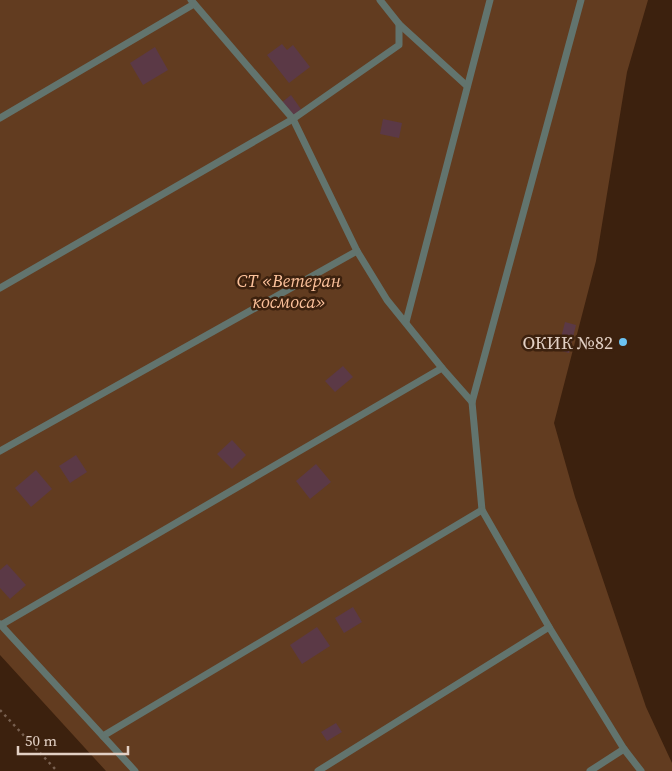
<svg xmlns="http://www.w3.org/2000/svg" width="672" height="771" font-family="'Source Serif 4',serif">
<rect width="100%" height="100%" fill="#3c210e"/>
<path fill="#623c20" d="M0 0H648L627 72 596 261 554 423 575 497 646 707 672 763V771H106L0 655Z"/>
<g fill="#5b3946">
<path d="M282 44 287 50 293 45 310 67 289 83 267 55Z"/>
<path d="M155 47 168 70 143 85 130 63Z"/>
<path d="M291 95 303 112 293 119 281 103Z"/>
<path d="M383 119 402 123 399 138 380 134Z"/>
<path d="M565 322 576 325 569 353 558 350Z"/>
<path d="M343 366 353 377 335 392 325 381Z"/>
<path d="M232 440 246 455 232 469 217 454Z"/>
<path d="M76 455 87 472 70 483 59 466Z"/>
<path d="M316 464 331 482 310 499 296 481Z"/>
<path d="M36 470 52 489 31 507 15 488Z"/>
<path d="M7 564 26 585 10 599 0 588V570Z"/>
<path d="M353 607 362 622 344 633 335 618Z"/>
<path d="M317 627 330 646 302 664 290 645Z"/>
<path d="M336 723 342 732 327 741 321 732Z"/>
</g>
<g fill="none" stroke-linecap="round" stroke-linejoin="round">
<path stroke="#786050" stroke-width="2.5" stroke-dasharray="2.5 4" stroke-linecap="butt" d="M0 710 57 771"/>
<g stroke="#62746e" stroke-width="7">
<path d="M191 0 293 119 357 251 387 300 442 368"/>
<path d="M581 0 472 402 482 510 549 627 624 749 641 771"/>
<path d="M399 24 467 86"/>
<path d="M0 118 194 4"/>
<path d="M0 288 293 119 399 45V24L380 0"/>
<path d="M406 322 490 0"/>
<path d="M0 451 357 251"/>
<path d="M0 624 135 771"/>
<path d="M1 625 442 368 472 402"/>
<path d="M103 736 482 510"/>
<path d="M318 771 549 627"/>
<path d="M590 771 624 749"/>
</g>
</g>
<circle fill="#6cc3f2" stroke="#3c210e" stroke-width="2" cx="623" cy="342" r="5"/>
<g text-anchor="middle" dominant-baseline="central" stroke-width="5" stroke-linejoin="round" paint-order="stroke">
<g font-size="18" font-style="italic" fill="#fcc19b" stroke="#3c210e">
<text x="289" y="280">СТ «Ветеран<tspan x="289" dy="21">космоса»</tspan></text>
</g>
<g font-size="18" fill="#e2d0c4" stroke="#3c210e" text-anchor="end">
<text x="613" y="342">ОКИК №82</text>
</g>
</g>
<path d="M18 746v8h110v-8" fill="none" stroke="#e2d0c4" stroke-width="2.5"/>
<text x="25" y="746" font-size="15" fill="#e2d0c4" stroke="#3c210e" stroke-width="4" paint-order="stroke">50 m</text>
</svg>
